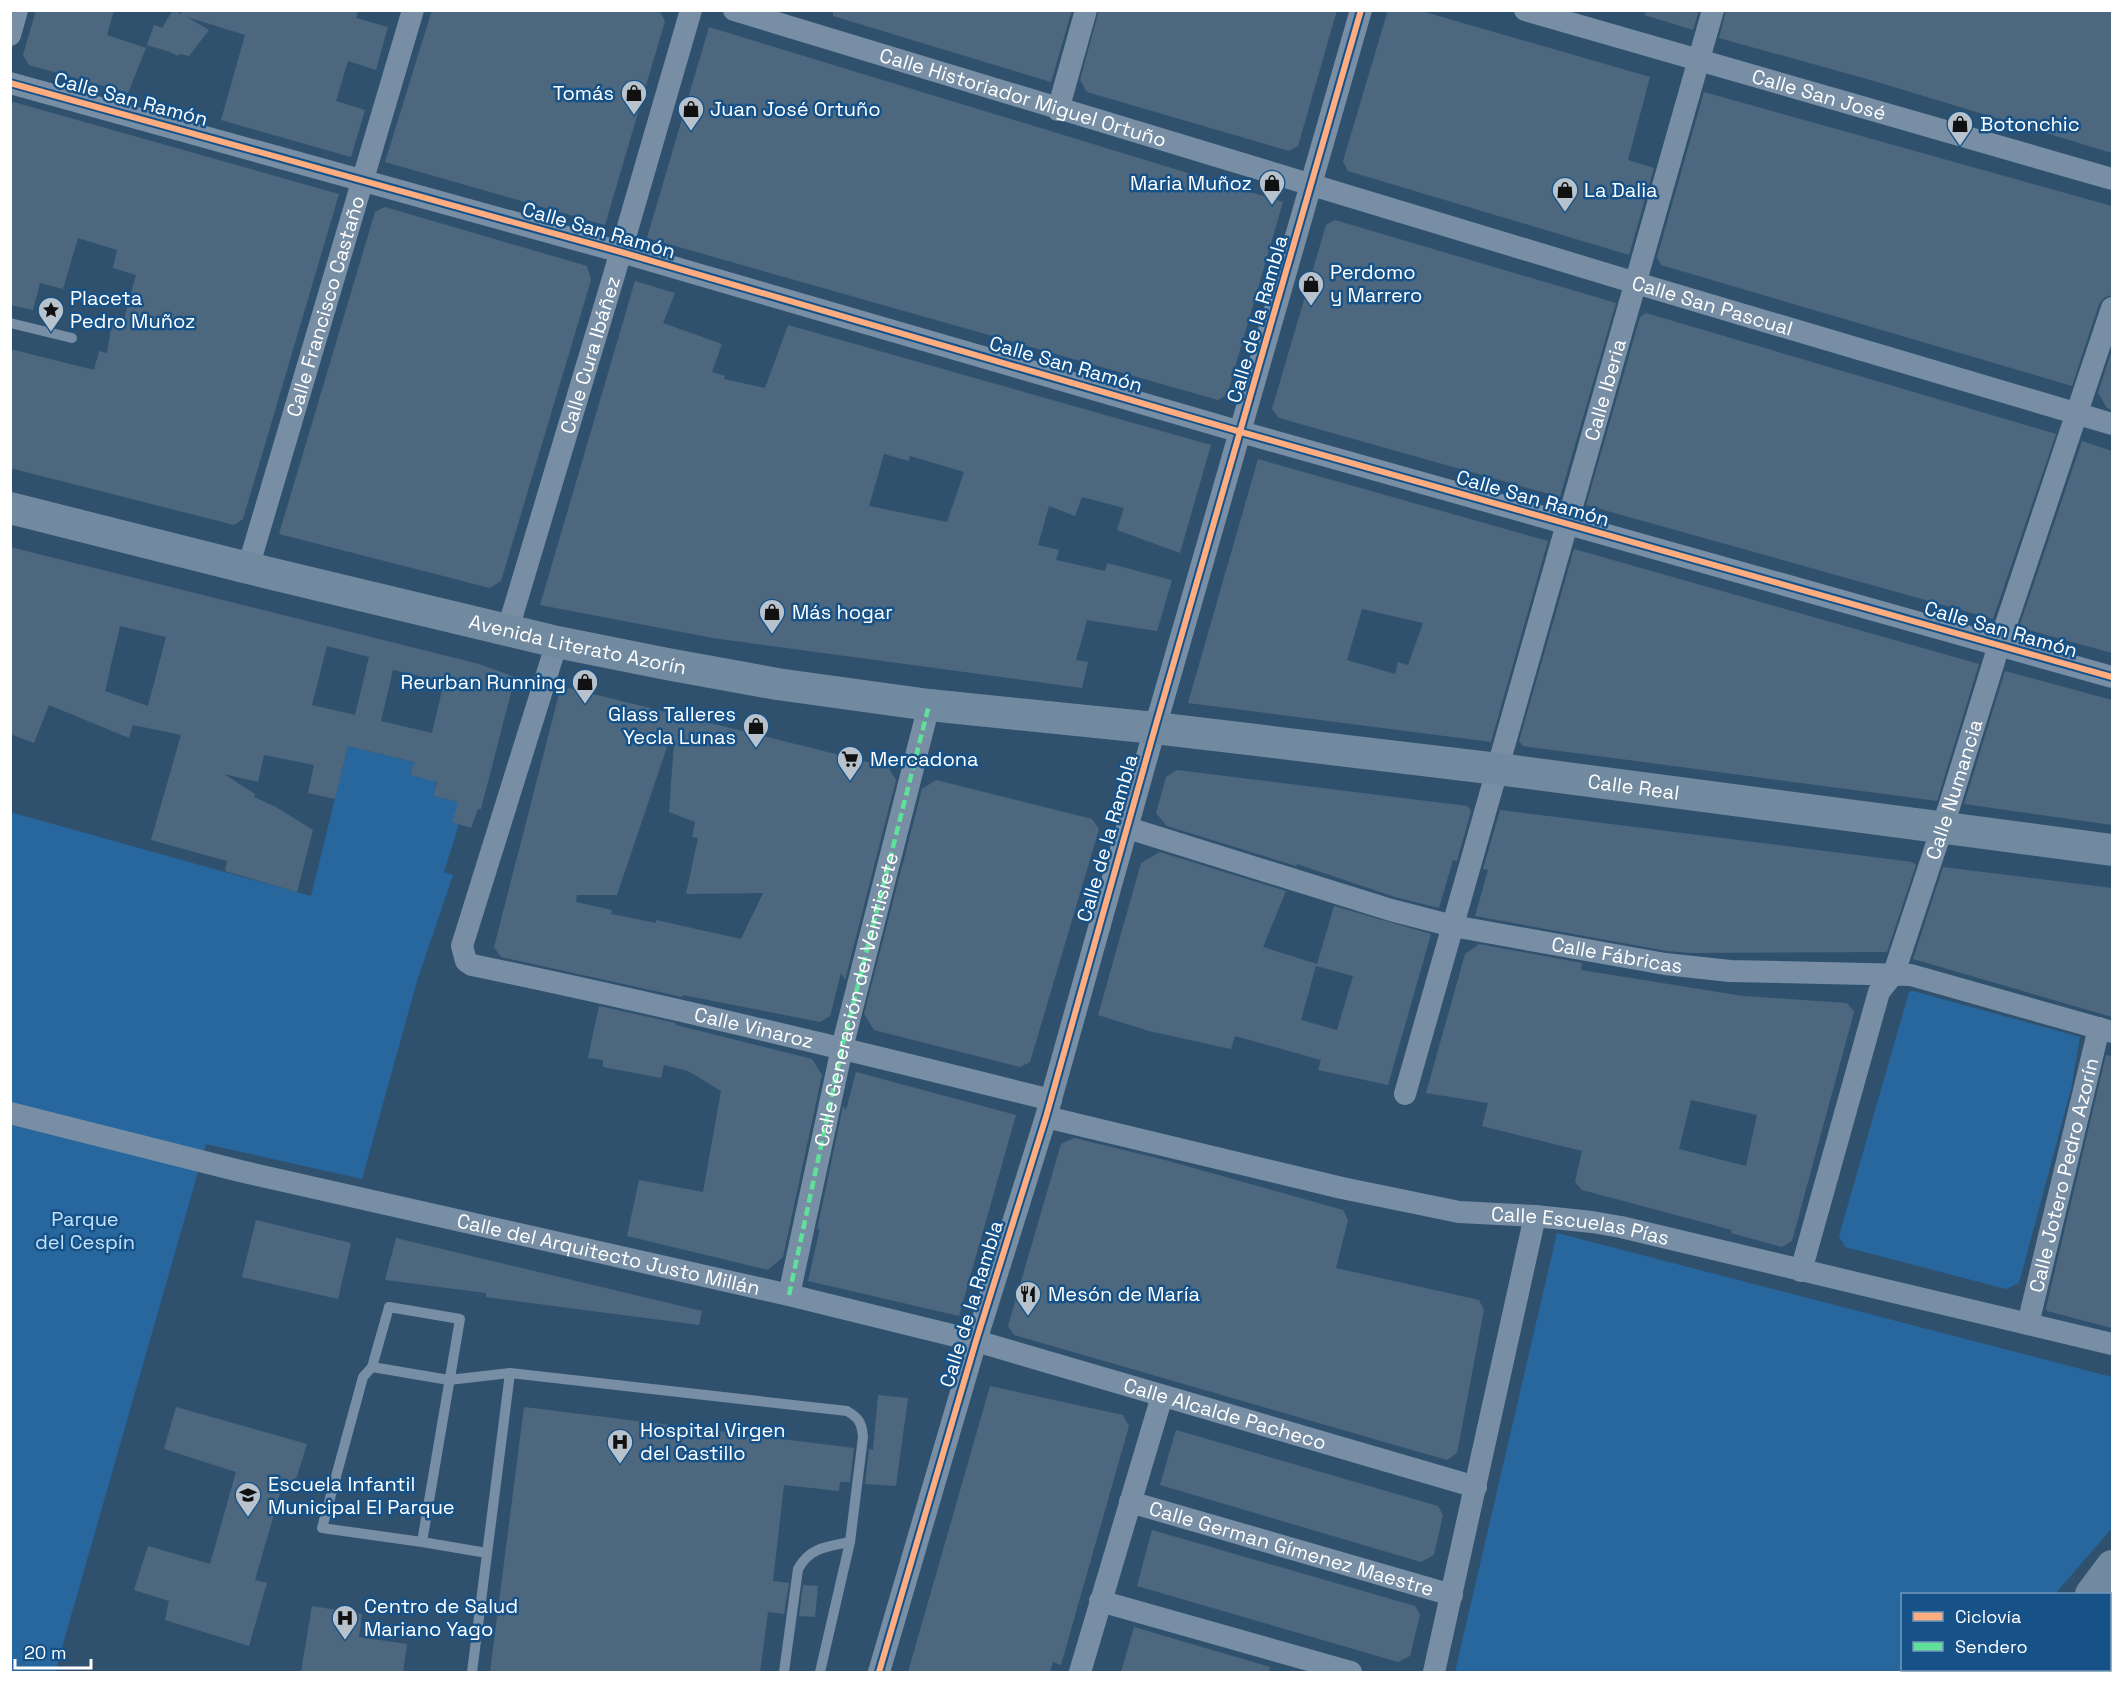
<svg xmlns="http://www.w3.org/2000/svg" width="2123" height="1683" font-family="'Space Grotesk',sans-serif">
<rect width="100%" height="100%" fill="#30516e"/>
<g fill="#27679e">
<path d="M348 746 414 762 410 775 423 778 440 768 433 796 458 802 459 824 444 872 453 875 417 981 362 1179 206 1144 55 1672H11L10 812 311 896Z"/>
<path d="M1913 991 2080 1037 2071 1089 2019 1283 2006 1289 1845 1247 1839 1236 1909 992Z"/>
<path d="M1557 1233 2112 1377V1528L2055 1594H1902V1670H1976L1973 1672H1455Z"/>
</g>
<g fill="#4d687e" fill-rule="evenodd">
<path d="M36 10H114L107 35 146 48 128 93 29 65 23 55Z"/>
<path d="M173 10 181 14V10H358L356 18 388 27 376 70 348 61 336 101 365 110 351 157 221 120 245 35 187 17 209 30 189 56 180 54 178 56 170 52 147 45 154 25 162 28Z"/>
<path d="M432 10H659L665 21 605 225 385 162Z"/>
<path d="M833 10H1072L1051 82 833 16Z"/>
<path d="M1099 10H1337L1298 146 1289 151 1087 92 1080 80Z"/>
<path d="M1388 10H1418L1650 77 1628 160 1654 168 1629 255 1348 171 1343 161Z"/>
<path d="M1646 10H1699L1693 30 1645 15Z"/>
<path d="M1726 10H2112V153L1874 81 1719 38Z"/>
<path d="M709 27 1283 202 1227 395 1218 400 647 238Z"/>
<path d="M1704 92 2112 206V295L2104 298 2099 304 2072 386 1661 265 1657 257Z"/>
<path d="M10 101 339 194 243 519 234 525 10 468V349L94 370 99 351 107 353 113 316 124 319 136 275 113 268 117 250 78 238 63 289 40 283 33 310 10 305Z"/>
<path d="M385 207 587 266 591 280 501 581 490 588 279 534 375 212Z"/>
<path d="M1335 220 1616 303 1560 497 1279 418 1272 409 1326 225Z"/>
<path d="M635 281 675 293 663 323 722 344 712 372 725 376 724 379 765 388 788 325 1211 445 1180 553 1117 530 1124 508 1082 497 1075 516 1049 506 1038 545 1059 550 1056 560 1105 571 1107 563 1172 580 1157 631 1087 620 1076 660 1088 662 1082 688 713 638 540 605ZM884 454 909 461 910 456 964 472 947 522 869 506Z"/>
<path d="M1646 313 2056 434 1993 619 1586 505 1640 317Z"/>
<path d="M2112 349V410L2107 408 2098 393Z"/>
<path d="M2082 441 2112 451V653L2025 629 2020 624Z"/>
<path d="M1258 459 1548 541 1491 742 1188 703ZM1362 609 1423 623 1408 665 1398 662 1395 674 1347 660Z"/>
<path d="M10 547 479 664 515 677 481 809H478L471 828 452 822 458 802 433 796 437 782 410 775 414 762 348 746 335 799 308 793 314 765 264 755 258 782 224 774 255 794 254 797 276 807 313 830 297 892 225 871 227 861 151 840 181 735 133 725 129 738 49 705 34 743 10 734ZM120 626 166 637 148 706 105 691ZM327 646 369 657 355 715 312 705ZM393 670 444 682 432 733 381 721Z"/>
<path d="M1574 549 1979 664 1937 801 1523 746 1519 741Z"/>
<path d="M2005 671 2112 700V825L1964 804Z"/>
<path d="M569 688 888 767 896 780 845 980 841 973 830 1016 820 1022 683 995 682 997 501 957 494 947 559 694ZM669 741 674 742 669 812 695 822 692 837 698 838 686 894 763 893 741 939 656 920V923L611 914 612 910 576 902 577 895H617Z"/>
<path d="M1177 770 1467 806 1471 811 1457 861 1453 860 1439 908 1395 897 1297 864 1296 866 1167 826 1156 813 1166 777Z"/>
<path d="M936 780 1092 819 1099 829 1030 1062 1020 1067 874 1030 864 1014 922 789Z"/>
<path d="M1500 810 1912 862 1916 865 1887 952 1691 953 1667 951 1475 916 1488 870 1483 869Z"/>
<path d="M1160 852 1286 891 1263 947 1317 964 1334 906 1431 934 1388 1085 1318 1070 1321 1060 1235 1036 1231 1049 1149 1031 1098 1015 1141 863ZM1316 966 1353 976 1337 1030 1301 1020Z"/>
<path d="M1943 867 2112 888V1017L1913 959Z"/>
<path d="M1479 944 1582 963 1581 970 1743 996 1847 1003 1854 1012 1792 1241 1782 1247 1731 1233 1732 1230 1582 1190 1575 1182 1582 1151 1482 1126 1488 1103 1426 1093 1465 954ZM1691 1100 1757 1115 1746 1166 1679 1149Z"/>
<path d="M599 1006 676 1023V1025L812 1059 822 1075 783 1257 768 1270 627 1236 639 1180 703 1192 721 1091 688 1071 664 1065 661 1078 603 1067V1060L588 1058Z"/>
<path d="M2106 1055 2112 1056V1328L2047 1311 2046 1308Z"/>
<path d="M856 1072 1016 1115 959 1316 808 1281 820 1228 817 1230 843 1106 846 1110Z"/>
<path d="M1074 1138 1165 1160 1343 1210 1348 1220 1336 1268 1479 1300 1484 1310 1457 1453 1447 1460 1014 1335 1008 1326 1061 1144Z"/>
<path d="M256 1220 351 1243 338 1299 242 1277Z"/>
<path d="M396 1238 702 1311 699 1325 486 1297V1293L385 1280Z"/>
<path d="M990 1386 1123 1415 1129 1426 1061 1665 1053 1662 1050 1672H908Z"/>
<path d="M878 1395 908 1398 896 1486 865 1484 869 1449 873 1450Z"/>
<path d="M176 1407 307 1444 293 1489 282 1486 255 1580 267 1583 249 1646 165 1620 169 1601 134 1590 148 1546 210 1564 236 1472 164 1449Z"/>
<path d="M524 1407 854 1448 850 1482H840L839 1491 784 1485 773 1581 789 1583 784 1614 768 1612 760 1672H490Z"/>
<path d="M1176 1430 1438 1506 1443 1515 1434 1555 1421 1562 1160 1485Z"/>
<path d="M1152 1530 1415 1606 1420 1615 1410 1656 1398 1662 1137 1586Z"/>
<path d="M803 1585 818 1586 815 1617 799 1616Z"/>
<path d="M312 1606 362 1614 359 1637 407 1644 403 1672H301Z"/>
<path d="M1134 1627 1270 1667 1269 1672H1121Z"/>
</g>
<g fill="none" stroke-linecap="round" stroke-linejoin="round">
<g stroke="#778ea4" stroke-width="10">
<path d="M10 323 72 338"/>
<path d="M372 1367 363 1377 322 1528 422 1542"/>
<path d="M487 1553 422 1542 460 1319 389 1307 372 1367 449 1380 510 1373"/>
<path d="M472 1672 510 1373 847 1411C859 1418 862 1423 863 1437L850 1542 820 1672"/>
<path d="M784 1672 798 1569C810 1547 827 1547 850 1542"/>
</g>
<g stroke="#778ea4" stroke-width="22">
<path id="s1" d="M734 10 1636 283 2112 424"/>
<path id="s2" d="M1525 10 2112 179"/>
<path d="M10 35 17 10"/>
<path d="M10 83 621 252 1241 432 2112 677"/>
<path d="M1058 110 1086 10"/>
<path id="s3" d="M248 568 413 10"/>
<path id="s4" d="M508 629 614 275 691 10"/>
<path id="s5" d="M557 642 462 946 466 961 472 965C666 1005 859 1052 1051 1100"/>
<path id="s6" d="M1128 828 1391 910 1453 926 1665 964 1730 971 1911 975 2112 1032"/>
<path id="s7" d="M1405 1094 1713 10"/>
<path id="s8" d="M10 1113 240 1171 789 1295 976 1341 1476 1487"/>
<path id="s9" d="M1046 1117 1342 1188 1459 1212 1535 1216 1592 1222 1621 1227 2112 1344"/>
<path id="s10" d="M1801 1271 1879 992 1894 973 1949 807 1999 645 2112 308"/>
<path id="s11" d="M789 1295 842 1048 929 705"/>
<path id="s12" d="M2028 1324 2099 1028"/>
<path id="s13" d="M1130 1502 1452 1595"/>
<path d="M1100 1601 1351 1672"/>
<path d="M2110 1603H2112"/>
<path d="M879 1672 976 1341 1046 1117 1155 728 1361 10"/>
<path d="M1080 1672 1162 1396"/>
<path d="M1434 1672 1535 1216"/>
</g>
<g stroke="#728a9f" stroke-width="32">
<path id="s14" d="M10 508 248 568 557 642 667 664 777 684 929 705 1155 728 1498 769 2112 850"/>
<path d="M2091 1594 2112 1566"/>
<path d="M2022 1672 2025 1670"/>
</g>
<path stroke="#60e19b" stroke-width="4.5" stroke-dasharray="9 4.5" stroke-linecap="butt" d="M789 1295 842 1048 929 705"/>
<g stroke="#165288" stroke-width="10">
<g id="cycleway">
<path d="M10 83 621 252 1241 432 2112 677"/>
<path d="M879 1672 976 1341 1046 1117 1155 728 1361 10"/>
</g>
</g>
<use href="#cycleway" stroke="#ffac80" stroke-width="6"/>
</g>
<defs>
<g id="shop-pin" transform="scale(1.35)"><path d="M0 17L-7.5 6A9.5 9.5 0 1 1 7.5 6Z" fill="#b7c2cc" stroke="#165288"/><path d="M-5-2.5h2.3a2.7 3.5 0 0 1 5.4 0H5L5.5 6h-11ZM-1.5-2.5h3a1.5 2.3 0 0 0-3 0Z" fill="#111"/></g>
<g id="sight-pin" transform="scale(1.35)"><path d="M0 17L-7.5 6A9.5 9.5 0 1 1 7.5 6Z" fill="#b7c2cc" stroke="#165288"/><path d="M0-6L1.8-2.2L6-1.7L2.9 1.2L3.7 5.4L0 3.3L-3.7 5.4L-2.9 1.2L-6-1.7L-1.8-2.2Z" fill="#111"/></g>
<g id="supermarket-pin" transform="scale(1.35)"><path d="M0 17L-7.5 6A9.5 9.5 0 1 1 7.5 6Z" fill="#b7c2cc" stroke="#165288"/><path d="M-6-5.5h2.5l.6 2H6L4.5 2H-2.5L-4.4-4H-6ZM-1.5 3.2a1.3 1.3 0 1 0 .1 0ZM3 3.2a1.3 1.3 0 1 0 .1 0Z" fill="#111"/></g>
<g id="restaurant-pin" transform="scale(1.35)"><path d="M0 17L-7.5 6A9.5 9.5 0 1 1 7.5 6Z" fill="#b7c2cc" stroke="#165288"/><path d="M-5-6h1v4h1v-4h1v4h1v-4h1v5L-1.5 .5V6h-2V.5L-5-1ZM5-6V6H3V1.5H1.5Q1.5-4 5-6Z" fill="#111"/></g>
<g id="hospital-pin" transform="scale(1.35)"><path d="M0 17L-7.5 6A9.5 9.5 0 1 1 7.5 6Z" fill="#b7c2cc" stroke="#165288"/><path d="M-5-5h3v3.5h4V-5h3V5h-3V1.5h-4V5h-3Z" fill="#111"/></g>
<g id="school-pin" transform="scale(1.35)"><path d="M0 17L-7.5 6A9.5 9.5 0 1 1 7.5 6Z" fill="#b7c2cc" stroke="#165288"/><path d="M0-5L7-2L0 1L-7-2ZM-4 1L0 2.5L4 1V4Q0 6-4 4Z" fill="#111"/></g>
</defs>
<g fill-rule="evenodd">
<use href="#shop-pin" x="634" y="93"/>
<use href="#shop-pin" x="691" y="109"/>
<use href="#shop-pin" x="1960" y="124"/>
<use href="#shop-pin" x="1272" y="183"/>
<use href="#shop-pin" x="1565" y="190"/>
<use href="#shop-pin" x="1311" y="284"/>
<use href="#sight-pin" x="51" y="310"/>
<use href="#shop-pin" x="772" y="612"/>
<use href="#shop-pin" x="585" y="682"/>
<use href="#shop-pin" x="756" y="726"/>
<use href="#supermarket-pin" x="850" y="759"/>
<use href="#restaurant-pin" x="1028" y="1294"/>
<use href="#hospital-pin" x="620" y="1442"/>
<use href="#school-pin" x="248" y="1495"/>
<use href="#hospital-pin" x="345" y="1618"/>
</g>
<g text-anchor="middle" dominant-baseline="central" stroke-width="5" stroke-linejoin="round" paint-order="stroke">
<g font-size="20" fill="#fff" stroke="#165288" text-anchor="start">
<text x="614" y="93" text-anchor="end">Tomás</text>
<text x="710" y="109">Juan José Ortuño</text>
<text x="1980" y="124">Botonchic</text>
<text x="1252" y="183" text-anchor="end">Maria Muñoz</text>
<text x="1584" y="190">La Dalia</text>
<text x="1330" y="272">Perdomo<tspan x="1330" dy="23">y Marrero</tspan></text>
<text x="70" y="298">Placeta<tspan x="70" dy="23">Pedro Muñoz</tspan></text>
<text x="792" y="612">Más hogar</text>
<text x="566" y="682" text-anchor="end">Reurban Running</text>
<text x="736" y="714" text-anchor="end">Glass Talleres<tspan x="736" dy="23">Yecla Lunas</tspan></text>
<text x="870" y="759">Mercadona</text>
<text x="1048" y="1294">Mesón de María</text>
<text x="640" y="1430">Hospital Virgen<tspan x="640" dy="23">del Castillo</tspan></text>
<text x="268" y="1484">Escuela Infantil<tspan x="268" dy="23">Municipal El Parque</tspan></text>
<text x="364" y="1606">Centro de Salud<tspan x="364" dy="23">Mariano Yago</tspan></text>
</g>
<g font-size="20" fill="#fff" stroke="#165288">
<text stroke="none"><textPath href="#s2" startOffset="306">Calle San José</textPath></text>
<text transform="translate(131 99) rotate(15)">Calle San Ramón</text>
<text stroke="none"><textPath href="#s1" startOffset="302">Calle Historiador Miguel Ortuño</textPath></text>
<text transform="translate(599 230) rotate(16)">Calle San Ramón</text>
<text stroke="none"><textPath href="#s1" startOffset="1022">Calle San Pascual</textPath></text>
<text stroke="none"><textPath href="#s3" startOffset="273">Calle Francisco Castaño</textPath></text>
<text transform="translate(1257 319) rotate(-74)">Calle de la Rambla</text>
<text stroke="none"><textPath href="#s4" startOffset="286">Calle Cura Ibáñez</textPath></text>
<text transform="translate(1066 364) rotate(16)">Calle San Ramón</text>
<text stroke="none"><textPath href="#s7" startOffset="732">Calle Iberia</textPath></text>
<text transform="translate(1533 498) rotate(16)">Calle San Ramón</text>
<text transform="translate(2001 629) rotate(16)">Calle San Ramón</text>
<text stroke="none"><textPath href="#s14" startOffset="584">Avenida Literato Azorín</textPath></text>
<text stroke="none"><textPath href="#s14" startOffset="1650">Calle Real</textPath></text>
<text stroke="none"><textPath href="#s10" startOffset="507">Calle Numancia</textPath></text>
<text transform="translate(1107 838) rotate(-74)">Calle de la Rambla</text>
<text stroke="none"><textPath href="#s6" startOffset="506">Calle Fábricas</textPath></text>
<text stroke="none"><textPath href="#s11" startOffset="303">Calle Generación del Veintisiete</textPath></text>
<text stroke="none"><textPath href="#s5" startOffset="630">Calle Vinaroz</textPath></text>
<text stroke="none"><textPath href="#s12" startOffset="153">Calle Jotero Pedro Azorín</textPath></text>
<text stroke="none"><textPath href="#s9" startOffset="546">Calle Escuelas Pías</textPath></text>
<text stroke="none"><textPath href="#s8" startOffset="615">Calle del Arquitecto Justo Millán</textPath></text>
<text transform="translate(971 1304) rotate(-73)">Calle de la Rambla</text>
<text stroke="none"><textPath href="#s8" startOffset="1252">Calle Alcalde Pacheco</textPath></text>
<text stroke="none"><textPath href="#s13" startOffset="168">Calle German Gímenez Maestre</textPath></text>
</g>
<g font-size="20" fill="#c3e1fa" stroke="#165288">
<text x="85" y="1219">Parque<tspan x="85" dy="23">del Cespín</tspan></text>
</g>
</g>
<rect width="2123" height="1683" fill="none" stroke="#ffffff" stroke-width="24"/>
<rect x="1901" y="1593" width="210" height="78" fill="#165288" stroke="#7397b8" stroke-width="1.5"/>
<rect x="1913" y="1612" width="30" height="9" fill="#ffac80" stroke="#7397b8" stroke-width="1.5"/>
<text x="1955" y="1623" font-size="18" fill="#ffffff">Ciclovía</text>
<rect x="1913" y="1642" width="30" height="9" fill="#60e19b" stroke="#7397b8" stroke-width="1.5"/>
<text x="1955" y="1653" font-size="18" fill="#ffffff">Sendero</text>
<path d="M15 1659v9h76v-9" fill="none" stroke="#ffffff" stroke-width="3"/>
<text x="24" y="1659" font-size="18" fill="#ffffff" stroke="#165288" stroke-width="4.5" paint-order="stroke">20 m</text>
</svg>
